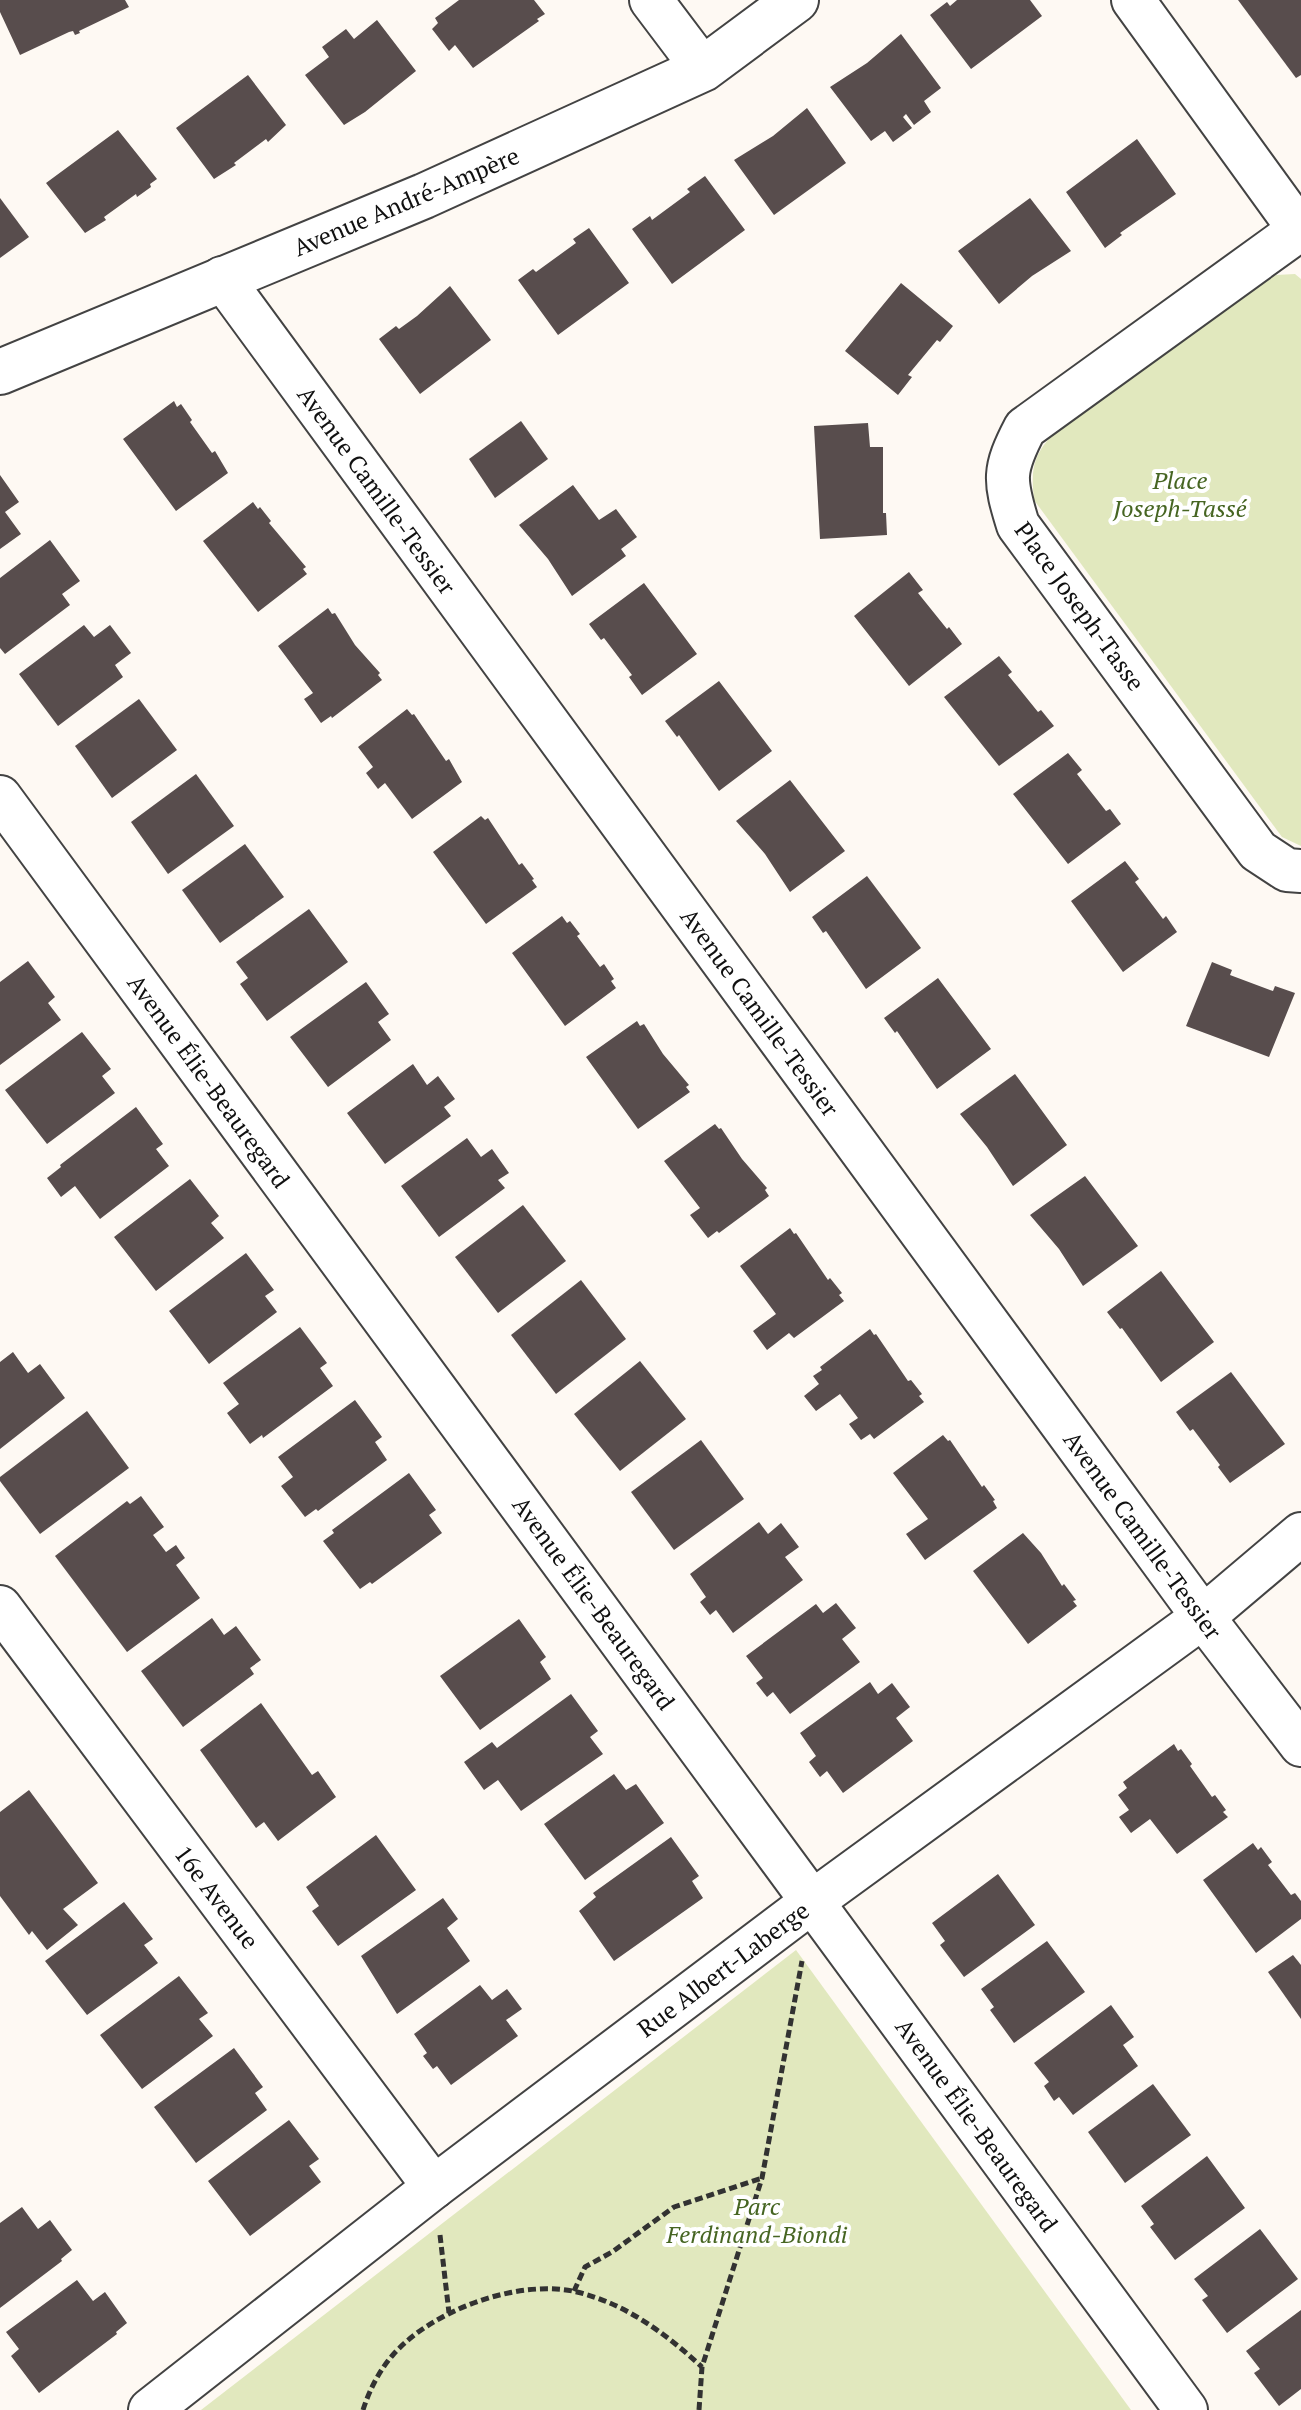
<svg xmlns="http://www.w3.org/2000/svg" width="1301" height="2410" font-family="'PT Serif',serif">
<rect width="100%" height="100%" fill="#fef9f3"/>
<g fill="#e1e8be">
<path d="M1295 274 1301 279V846L1282 837 1034 500C1031 470 1032 457 1053 434L1256 285 1276 275Z"/>
<path d="M796 1950 1131 2410H201Z"/>
</g>
<g fill="#584d4d">
<path d="M0 0H125L129 7 79 31 80 33 75 35 73 31 69 32 20 55 0 12Z"/>
<path d="M459 0H534L545 14 537 19 539 21 473 68 455 45 449 51 432 29 438 23 435 18Z"/>
<path d="M957 0H1030L1042 16 971 69 930 15 947 2 950 6Z"/>
<path d="M1238 0H1301V75L1296 78Z"/>
<path d="M377 20 416 71 365 112 344 125 305 75 329 57 322 47 346 29 354 39Z"/>
<path d="M901 34 941 88 924 101 931 112 914 125 906 114 903 117 912 128 893 142 885 131 871 141 830 87 867 63Z"/>
<path d="M248 75 286 125 268 142 266 139 234 163 236 165 214 179 176 128Z"/>
<path d="M807 108 846 163 774 215 734 160 773 136Z"/>
<path d="M118 130 157 179 150 184 151 187 137 197 136 194 104 217 106 220 85 233 46 183Z"/>
<path d="M1137 139 1176 194 1120 233 1122 235 1105 248 1066 192Z"/>
<path d="M705 176 745 230 672 284 632 229 650 216 652 220 690 192 687 189Z"/>
<path d="M0 198 29 237 0 258Z"/>
<path d="M1030 198 1071 251 1032 276 999 304 958 251Z"/>
<path d="M589 228 629 283 558 335 518 280 533 269 536 272 576 243 573 239Z"/>
<path d="M901 283 953 326 940 342 937 340 908 375 912 377 898 395 845 351Z"/>
<path d="M450 286 491 340 420 394 379 339 396 326 399 329 417 316Z"/>
<path d="M174 401 177 407 181 404 192 420 190 422 212 453 215 451 228 473 176 511 123 439Z"/>
<path d="M521 421 548 459 495 498 469 459Z"/>
<path d="M868 423 870 447H883V513H886L887 535 820 539 814 426Z"/>
<path d="M0 475 19 502 5 512 21 534 0 549Z"/>
<path d="M573 485 599 520 616 509 637 537 621 549 626 556 572 596 548 559 519 525Z"/>
<path d="M253 502 258 509 260 507 271 521 269 523 306 567 303 569 307 574 258 612 203 541Z"/>
<path d="M50 540 80 581 62 594 70 605 5 654 0 648V578Z"/>
<path d="M909 572 923 590 918 593 947 629 949 627 962 644 909 686 854 616Z"/>
<path d="M644 583 697 654 642 695 629 677 632 675 604 638 601 640 589 624Z"/>
<path d="M328 608 332 614 335 613 355 645 380 673 378 675 382 680 332 718 331 716 321 723 304 699 313 693 278 646Z"/>
<path d="M84 625 94 637 110 625 131 653 115 665 123 677 58 726 19 674Z"/>
<path d="M999 656 1012 672 1008 675 1038 712 1041 710 1054 726 999 766 944 697Z"/>
<path d="M719 681 772 751 719 791 679 735 677 737 665 721Z"/>
<path d="M139 699 177 750 112 798 75 746Z"/>
<path d="M407 709 412 715 414 714 446 761 449 759 462 782 412 819 385 783 378 789 366 773 373 767 358 747Z"/>
<path d="M1068 753 1082 770 1077 774 1106 811 1110 809 1121 824 1068 864 1013 794Z"/>
<path d="M196 774 234 826 168 874 131 822Z"/>
<path d="M790 780 845 851 790 892 765 854 736 821Z"/>
<path d="M481 816 485 820 488 818 519 865 522 863 534 879 532 880 537 887 486 924 433 852Z"/>
<path d="M245 844 284 897 220 943 182 890Z"/>
<path d="M1125 861 1139 879 1135 882 1163 919 1166 916 1177 932 1123 972 1071 901Z"/>
<path d="M867 876 921 948 866 989 826 931 823 933 812 917Z"/>
<path d="M309 909 348 962 267 1021 240 984 248 978 236 962Z"/>
<path d="M562 916 567 923 570 921 580 934 577 936 600 967 604 964 614 979 611 981 616 988 565 1026 512 953Z"/>
<path d="M28 961 55 997 48 1003 61 1020 0 1065V982Z"/>
<path d="M1212 962 1232 970 1230 975 1273 991 1275 986 1295 993 1269 1057 1186 1026Z"/>
<path d="M938 978 991 1049 937 1089 897 1031 895 1033 884 1018Z"/>
<path d="M366 982 389 1014 378 1022 391 1040 328 1087 290 1037Z"/>
<path d="M637 1021 640 1026 644 1024 663 1054 689 1085 686 1087 690 1092 638 1129 586 1057Z"/>
<path d="M82 1032 111 1069 102 1076 115 1093 47 1144 5 1090Z"/>
<path d="M413 1064 427 1085 438 1076 455 1099 444 1107 451 1116 385 1164 347 1113Z"/>
<path d="M1015 1074 1067 1145 1013 1186 987 1147 960 1114Z"/>
<path d="M136 1107 163 1144 156 1149 169 1166 100 1219 75 1186 61 1197 47 1178 61 1167 60 1165Z"/>
<path d="M715 1124 719 1129 721 1128 742 1159 767 1188 765 1190 769 1196 719 1233 717 1231 708 1238 690 1215 700 1208 664 1161Z"/>
<path d="M467 1138 481 1157 492 1149 509 1173 498 1180 505 1188 439 1237 401 1186Z"/>
<path d="M1085 1176 1138 1246 1083 1286 1059 1249 1030 1215Z"/>
<path d="M190 1179 219 1216 211 1223 224 1238 156 1291 114 1237Z"/>
<path d="M523 1205 566 1261 498 1313 455 1257Z"/>
<path d="M790 1228 794 1234 796 1233 828 1280 830 1278 842 1293 839 1295 844 1301 794 1338 789 1333 767 1350 753 1331 776 1314 740 1266Z"/>
<path d="M246 1253 274 1290 265 1296 277 1312 209 1364 169 1311Z"/>
<path d="M1161 1271 1214 1342 1161 1382 1122 1328 1120 1329 1107 1312Z"/>
<path d="M581 1280 626 1339 556 1394 511 1335Z"/>
<path d="M300 1327 327 1363 320 1368 333 1386 263 1438 262 1435 250 1444 227 1413 239 1404 223 1383Z"/>
<path d="M870 1329 874 1335 876 1334 908 1381 911 1380 922 1394 919 1396 924 1402 874 1439 870 1434 861 1440 849 1424 858 1418 840 1394 816 1411 804 1396 819 1384 813 1376 822 1370 820 1367Z"/>
<path d="M13 1352 28 1373 40 1364 65 1398 0 1449V1362Z"/>
<path d="M640 1361 686 1419 620 1471 574 1414Z"/>
<path d="M1231 1372 1285 1444 1230 1483 1218 1467 1220 1465 1193 1429 1190 1431 1176 1412Z"/>
<path d="M355 1400 382 1437 375 1442 387 1460 318 1511 316 1509 305 1517 281 1486 293 1477 278 1457Z"/>
<path d="M87 1411 129 1468 40 1534 0 1481V1477Z"/>
<path d="M943 1435 948 1441 950 1440 982 1487 984 1485 995 1500 993 1501 997 1508 925 1560 906 1534 928 1519 893 1473Z"/>
<path d="M701 1440 744 1499 674 1550 631 1492Z"/>
<path d="M409 1473 436 1510 429 1515 442 1533 372 1584 370 1582 360 1589 323 1541 334 1533 332 1530Z"/>
<path d="M141 1496 164 1527 153 1535 166 1552 176 1545 180 1551 185 1558 176 1565 200 1598 127 1652 55 1556 127 1501 130 1504Z"/>
<path d="M759 1522 768 1534 781 1523 799 1547 785 1557 803 1580 733 1633 716 1610 710 1615 700 1602 706 1597 690 1574Z"/>
<path d="M1023 1533 1041 1553 1062 1586 1064 1584 1076 1600 1073 1601 1077 1606 1028 1644 973 1571Z"/>
<path d="M836 1603 856 1628 842 1639 860 1662 790 1714 773 1692 767 1697 756 1683 763 1678 746 1656 816 1604 823 1613Z"/>
<path d="M212 1618 224 1635 236 1626 261 1660 250 1668 254 1674 183 1727 141 1671Z"/>
<path d="M519 1619 546 1657 540 1662 551 1679 480 1730 440 1676Z"/>
<path d="M870 1682 878 1694 892 1683 910 1707 896 1718 913 1741 843 1793 827 1771 820 1777 809 1762 816 1756 800 1733Z"/>
<path d="M571 1694 598 1731 590 1737 603 1754 521 1811 498 1780 484 1790 464 1762 492 1742 497 1748Z"/>
<path d="M261 1703 312 1775 318 1771 336 1797 278 1841 264 1822 256 1828 200 1750Z"/>
<path d="M1174 1744 1178 1751 1181 1749 1192 1764 1190 1766 1212 1797 1215 1795 1226 1810 1223 1812 1228 1817 1177 1854 1150 1819 1131 1833 1119 1817 1129 1810 1118 1795 1127 1788 1123 1782Z"/>
<path d="M614 1774 626 1790 636 1784 664 1823 585 1880 544 1824Z"/>
<path d="M29 1790 98 1883 63 1909 78 1925 47 1950 32 1931 29 1935 0 1896V1812Z"/>
<path d="M376 1835 416 1890 338 1946 312 1911 319 1906 306 1887Z"/>
<path d="M671 1837 699 1876 692 1881 703 1898 614 1961 579 1911 596 1897 593 1893Z"/>
<path d="M1253 1843 1258 1850 1261 1847 1272 1862 1268 1865 1291 1895 1295 1893 1301 1901V1919L1256 1953 1203 1880Z"/>
<path d="M998 1874 1035 1925 964 1977 940 1945 945 1941 932 1923Z"/>
<path d="M443 1898 458 1919 447 1928 470 1961 397 2014 361 1956Z"/>
<path d="M124 1902 153 1939 144 1945 158 1963 87 2015 45 1961Z"/>
<path d="M1047 1941 1085 1992 1014 2043 990 2010 994 2007 981 1989Z"/>
<path d="M1293 1955 1301 1965V2019L1268 1972Z"/>
<path d="M179 1976 208 2013 199 2019 213 2036 142 2089 100 2035Z"/>
<path d="M480 1985 492 2000 507 1989 522 2009 506 2020 518 2036 451 2085 437 2066 433 2069 423 2056 427 2053 414 2034Z"/>
<path d="M1111 2005 1134 2037 1123 2045 1138 2066 1073 2115 1059 2097 1054 2101 1044 2086 1049 2082 1034 2063Z"/>
<path d="M234 2048 263 2087 255 2093 267 2110 196 2163 154 2107Z"/>
<path d="M1153 2084 1191 2135 1125 2183 1088 2132Z"/>
<path d="M289 2120 319 2159 309 2166 321 2182 250 2236 208 2181Z"/>
<path d="M1207 2156 1245 2208 1175 2260 1150 2227 1154 2224 1141 2206Z"/>
<path d="M22 2207 38 2229 50 2220 72 2250 61 2259 62 2261 0 2308V2223Z"/>
<path d="M1260 2229 1298 2279 1227 2333 1202 2300 1208 2296 1194 2279Z"/>
<path d="M77 2280 93 2301 105 2292 127 2323 116 2332 117 2334 39 2393 11 2356 19 2349 6 2332Z"/>
<path d="M1301 2310V2389L1279 2406 1254 2373 1260 2369 1246 2351Z"/>
</g>
<g fill="none" stroke-linecap="round" stroke-linejoin="round">
<g stroke="#434343" stroke-width="46">
<g id="minor">
<path d="M651 0 703 69"/>
<path d="M1133 0 1301 232"/>
<path d="M1299 230 1025 428C1003 470 1004 480 1018 525L1258 851 1287 870 1301 871"/>
<path d="M222 278 1203 1617 1301 1745"/>
<path d="M0 797 1186 2410"/>
<path d="M0 1607 434 2187"/>
<path d="M150 2410 434 2187 813 1901 1203 1617 1301 1534"/>
</g>
</g>
<g stroke="#434343" stroke-width="48">
<path id="tertiary" d="M0 372 424 196 703 69 796 0"/>
</g>
<g stroke="#323232" stroke-width="5" stroke-dasharray="8 4" stroke-linecap="butt">
<path d="M440 2235 449 2313"/>
<path d="M574 2291 585 2267 612 2252 674 2207 762 2178"/>
<path d="M363 2410C369 2391 379 2371 392 2356 430 2311 518 2278 577 2292 626 2304 665 2333 702 2367"/>
<path d="M699 2410 702 2367 762 2178 802 1961"/>
</g>
<use href="#minor" stroke="#fff" stroke-width="42"/>
<use href="#tertiary" stroke="#fff" stroke-width="44"/>
</g>
<g text-anchor="middle" dominant-baseline="central" stroke-width="8" stroke-linejoin="round" paint-order="stroke">
<g font-size="24" fill="#101010" stroke="#fff">
<text transform="translate(406 201) rotate(-23)">Avenue André-Ampère</text>
<text transform="translate(377 490) rotate(54)">Avenue Camille-Tessier</text>
<text transform="translate(1080 606) rotate(54)">Place Joseph-Tasse</text>
<text transform="translate(760 1012) rotate(54)">Avenue Camille-Tessier</text>
<text transform="translate(209 1081) rotate(54)">Avenue Élie-Beauregard</text>
<text transform="translate(1143 1535) rotate(54)">Avenue Camille-Tessier</text>
<text transform="translate(594 1603) rotate(54)">Avenue Élie-Beauregard</text>
<text transform="translate(217 1897) rotate(53)">16e Avenue</text>
<text transform="translate(723 1969) rotate(-37)">Rue Albert-Laberge</text>
<text transform="translate(977 2125) rotate(54)">Avenue Élie-Beauregard</text>
</g>
<g font-size="24" font-style="italic" fill="#466522" stroke="#fff">
<text x="1180" y="480">Place<tspan x="1180" dy="28">Joseph-Tassé</tspan></text>
<text x="757" y="2206">Parc<tspan x="757" dy="28">Ferdinand-Biondi</tspan></text>
</g>
</g>
</svg>
